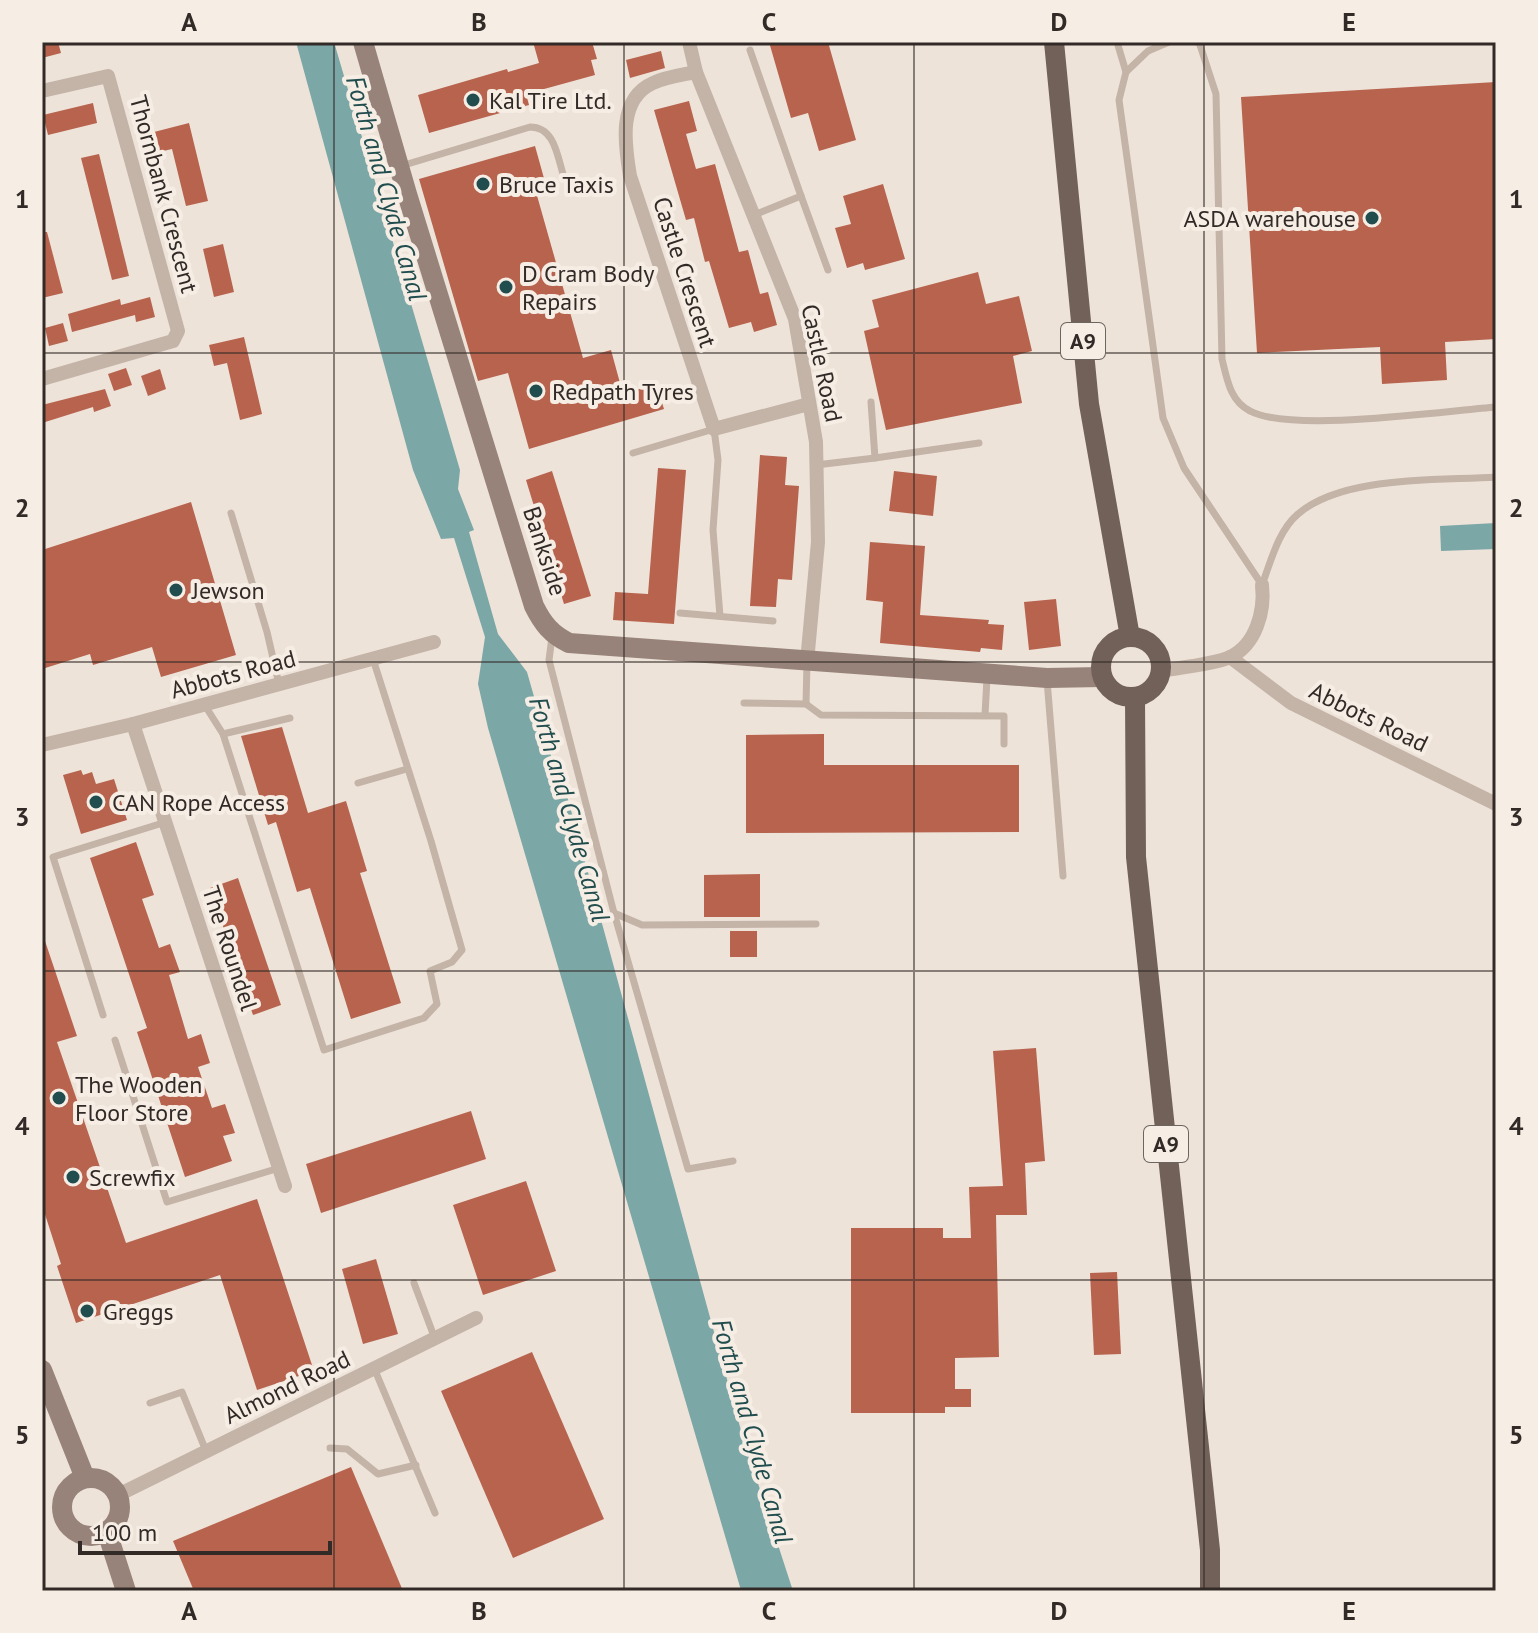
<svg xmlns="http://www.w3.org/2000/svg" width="1538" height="1633" font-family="'PT Sans',sans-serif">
<rect width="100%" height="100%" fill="#eee3d9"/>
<g fill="#7ca7a7">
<path d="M296 42H334L460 470 458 489 474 530 469 532 498 634 527 672 551 756 558 763 742 1434 793 1591H742L740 1587 488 728 478 684 485 637 454 538 441 539 413 470Z"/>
<path d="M1496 523V549L1441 551 1440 526Z"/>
</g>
<g fill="#b7634e">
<path d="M42 42H58L61 53 42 58Z"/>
<path d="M533 42H592L597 59 591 60 595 75 526 94 529 105 429 133 418 95 507 69 508 72 539 63Z"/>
<path d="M769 42H828L856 140 819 151 808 113 791 118Z"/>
<path d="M661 51 665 68 630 78 626 60Z"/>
<path d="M1496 82V339L1445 342 1447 380 1382 384 1380 347 1257 353 1241 97Z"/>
<path d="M689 101 697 131 686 134 696 169 715 164 739 252 748 250 760 294 768 292 777 325 754 332 751 322 729 328 709 261 705 262 694 218 686 220 654 110Z"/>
<path d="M93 103 97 123 48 135 43 115Z"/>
<path d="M189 123 208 201 186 206 172 149 159 152 154 132Z"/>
<path d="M535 146 547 189 536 192 583 358 611 350 623 394 656 384 664 409 529 449 508 373 478 381 419 179Z"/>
<path d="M99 154 129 276 112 280 81 158Z"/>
<path d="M883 184 905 259 865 270 863 263 847 268 835 228 851 224 843 196Z"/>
<path d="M42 232H47L63 293 42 298Z"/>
<path d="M223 244 234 292 214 297 203 249Z"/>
<path d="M978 272 986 304 1019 296 1032 351 1013 356 1022 403 886 430 864 331 879 327 872 300Z"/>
<path d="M150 297 155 317 136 322 135 315 72 332 68 314 120 299 121 305Z"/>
<path d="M63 323 68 341 49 346 45 328Z"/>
<path d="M244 337 262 414 240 420 227 363 214 366 209 345Z"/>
<path d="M126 368 132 385 114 391 108 374Z"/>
<path d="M160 369 166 389 148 396 141 376Z"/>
<path d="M105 389 111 406 94 412 93 407 42 423V405Z"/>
<path d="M760 455 787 457 785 485 799 486 792 580 778 579 776 607 750 606Z"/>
<path d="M658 468 686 470 674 624 613 620 615 592 648 594Z"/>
<path d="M552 471 591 596 564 604 526 480Z"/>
<path d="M894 471 937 476 933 516 889 511Z"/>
<path d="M191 502 236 655 161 677 152 647 93 665 90 654 42 669V550Z"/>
<path d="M870 542 925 546 920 615 989 620 988 624 1004 625 1002 650 981 648 980 652 880 643 883 602 866 600Z"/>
<path d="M1056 599 1061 646 1029 650 1024 602Z"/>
<path d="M282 727 308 813 346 801 367 871 360 873 401 1003 351 1019 310 888 297 892 276 822 268 825 241 736Z"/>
<path d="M824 734V765H1019V832L746 833V735Z"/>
<path d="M81 770 83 775 92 772 96 784 114 779 127 820 81 834 63 775Z"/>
<path d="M136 842 154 895 142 899 159 948 170 944 180 972 169 975 188 1039 201 1034 210 1063 198 1067 212 1108 225 1104 235 1133 223 1136 232 1161 185 1177 137 1032 147 1028 90 858Z"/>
<path d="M760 874V917H704V875Z"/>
<path d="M238 878 281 1005 253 1015 210 888Z"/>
<rect x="730" y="931" width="27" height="26"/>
<path d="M42 938H44L77 1036 57 1042 126 1243 257 1199 314 1371 257 1390 220 1275 76 1323 57 1266 61 1264 42 1205Z"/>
<path d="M1036 1048 1045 1161 1025 1163 1027 1215H996L999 1357 955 1358V1389H971V1407H945V1413H851V1228H943V1238H971L969 1187 1003 1186 993 1051Z"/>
<path d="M471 1111 486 1159 321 1213 306 1164Z"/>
<path d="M526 1181 556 1271 483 1295 453 1205Z"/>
<path d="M376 1259 398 1334 363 1344 342 1269Z"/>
<path d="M1117 1272 1121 1354 1094 1355 1090 1273Z"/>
<path d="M532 1352 604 1519 513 1558 441 1391Z"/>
<path d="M351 1467 403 1591H194L173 1541Z"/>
</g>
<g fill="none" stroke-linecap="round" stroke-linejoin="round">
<g stroke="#c4b3a7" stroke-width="7">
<path d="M1117 42 1126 72"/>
<path d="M1169 42 1148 51 1126 72 1119 100 1163 418 1184 468 1262 585"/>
<path d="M1197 42H1199L1216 94 1222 359C1227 379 1230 401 1250 411 1291 433 1444 411 1496 407"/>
<path d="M750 50 801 196 754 215"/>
<path d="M401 166 530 127C554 127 557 154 563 174"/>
<path d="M801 196 828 270"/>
<path d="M633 453 714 429 718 460 713 530 720 616"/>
<path d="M875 458 979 443"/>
<path d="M816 465 875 458 871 402"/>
<path d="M231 513 267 632 279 684"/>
<path d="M1262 585C1271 561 1278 531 1298 514 1343 475 1439 481 1496 477"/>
<path d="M680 613 773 621"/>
<path d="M552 637 549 660 614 913 642 925 816 924"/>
<path d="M1047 680 1063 876"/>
<path d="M744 703 806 704 821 715 1004 716V744"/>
<path d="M204 704 223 734 324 1050 424 1018 437 1004 430 971 452 962 462 950 431 841 373 659"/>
<path d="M806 704 807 662"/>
<path d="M985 715 987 678"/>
<path d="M223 734 290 718"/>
<path d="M358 783 407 769"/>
<path d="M614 913 688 1169 733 1161"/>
<path d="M103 1015 53 857 166 822"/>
<path d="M115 1040 167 1202 279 1168"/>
<path d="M414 1283 435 1339"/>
<path d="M374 1368 435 1513"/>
<path d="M150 1403 182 1392 206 1451"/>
<path d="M330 1448 347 1449 378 1474 416 1465"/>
</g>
<g stroke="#c4b3a7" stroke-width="14">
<path d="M689 42 696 72 795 319 816 442 818 542 807 662"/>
<path d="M696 72C682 75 666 77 653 83 617 99 625 146 630 176L714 429 809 404"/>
<path d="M42 91 108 76 178 331 173 341 42 379"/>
<path d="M1230 657 1291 703 1496 804"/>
<path d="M1160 671C1177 668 1216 664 1230 657 1256 645 1265 611 1262 585"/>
<path d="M133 724 285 1186"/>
<path d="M42 745 133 724 434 642"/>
<path d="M118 1495 476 1318"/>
</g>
<g stroke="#978379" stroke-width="20">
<path d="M363 42 407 194 534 606C543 624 551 634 569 643L1047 678 1102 677"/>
<path d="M42 1370 85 1478"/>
<circle cx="91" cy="1507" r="29"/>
<path d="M107 1532 126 1591"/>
</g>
<g stroke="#726159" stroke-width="20">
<path d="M1054 42 1089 404 1130 637"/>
<circle cx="1131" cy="667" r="30"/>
<path d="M1135 697 1136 857 1210 1550V1591"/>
</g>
</g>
<path fill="none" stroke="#322a27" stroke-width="2" stroke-opacity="0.55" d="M334 42V1591M624 42V1591M914 42V1591M1204 42V1591M42 353H1496M42 662H1496M42 971H1496M42 1280H1496"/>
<g fill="#214d4e" stroke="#f6eee5" stroke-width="3">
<circle cx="473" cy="100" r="8"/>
<circle cx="483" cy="184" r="8"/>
<circle cx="1372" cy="218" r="8"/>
<circle cx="506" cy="287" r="8"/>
<circle cx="536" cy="391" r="8"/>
<circle cx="176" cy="590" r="8"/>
<circle cx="96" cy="802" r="8"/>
<circle cx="59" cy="1098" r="8"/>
<circle cx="73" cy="1177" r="8"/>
<circle cx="87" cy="1311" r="8"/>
</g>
<g text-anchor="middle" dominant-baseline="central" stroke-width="8" stroke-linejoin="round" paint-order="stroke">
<g fill="#f6eee5" stroke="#6d6560" stroke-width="2">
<rect x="1061" y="323" width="44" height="36" rx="6"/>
<rect x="1144" y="1126" width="44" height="36" rx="6"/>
</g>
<g font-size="22" font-weight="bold" fill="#322a27">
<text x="1083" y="341">A9</text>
<text x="1166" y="1144">A9</text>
</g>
<g font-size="24" fill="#322a27" stroke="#f6eee5" text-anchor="start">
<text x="489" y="100">Kal Tire Ltd.</text>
<text x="499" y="184">Bruce Taxis</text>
<text x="1356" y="218" text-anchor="end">ASDA warehouse</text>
<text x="522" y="273">D Cram Body<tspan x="522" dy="28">Repairs</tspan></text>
<text x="552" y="391">Redpath Tyres</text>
<text x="192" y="590">Jewson</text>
<text x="112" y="802">CAN Rope Access</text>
<text x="75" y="1084">The Wooden<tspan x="75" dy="28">Floor Store</tspan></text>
<text x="89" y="1177">Screwfix</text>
<text x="103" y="1311">Greggs</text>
</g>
<g font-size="24" fill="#322a27" stroke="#f6eee5">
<text transform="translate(164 194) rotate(75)">Thornbank Crescent</text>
<text transform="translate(685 272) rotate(72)">Castle Crescent</text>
<text transform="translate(822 363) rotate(78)">Castle Road</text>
<text transform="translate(545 551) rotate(72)">Bankside</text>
<text transform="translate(233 674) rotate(-15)">Abbots Road</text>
<text transform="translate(1369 717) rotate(26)">Abbots Road</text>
<text transform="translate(230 948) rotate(72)">The Roundel</text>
<text transform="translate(287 1387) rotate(-26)">Almond Road</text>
</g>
<g font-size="26" font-style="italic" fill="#214d4e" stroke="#f6eee5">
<text transform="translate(387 188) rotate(74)">Forth and Clyde Canal</text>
<text transform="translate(570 809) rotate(74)">Forth and Clyde Canal</text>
<text transform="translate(753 1431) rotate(74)">Forth and Clyde Canal</text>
</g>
</g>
<rect width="1538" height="1633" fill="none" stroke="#f6eee5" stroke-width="88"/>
<path d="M80 1541v12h250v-12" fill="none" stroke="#322a27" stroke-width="4"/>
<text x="92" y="1541" font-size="24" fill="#322a27" stroke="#f6eee5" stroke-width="6" paint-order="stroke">100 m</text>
<rect x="44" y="44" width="1450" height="1545" fill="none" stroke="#322a27" stroke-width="3"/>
<g font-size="26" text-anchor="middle" font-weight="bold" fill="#322a27">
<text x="189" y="31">A</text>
<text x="479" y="31">B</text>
<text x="769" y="31">C</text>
<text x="1059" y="31">D</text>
<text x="1349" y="31">E</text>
<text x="22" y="208">1</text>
<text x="1516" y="208">1</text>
<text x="22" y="517">2</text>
<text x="1516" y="517">2</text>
<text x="22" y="826">3</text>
<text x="1516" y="826">3</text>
<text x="22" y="1135">4</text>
<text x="1516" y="1135">4</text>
<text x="22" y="1444">5</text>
<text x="1516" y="1444">5</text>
<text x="189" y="1620">A</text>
<text x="479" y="1620">B</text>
<text x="769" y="1620">C</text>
<text x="1059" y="1620">D</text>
<text x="1349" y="1620">E</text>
</g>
</svg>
